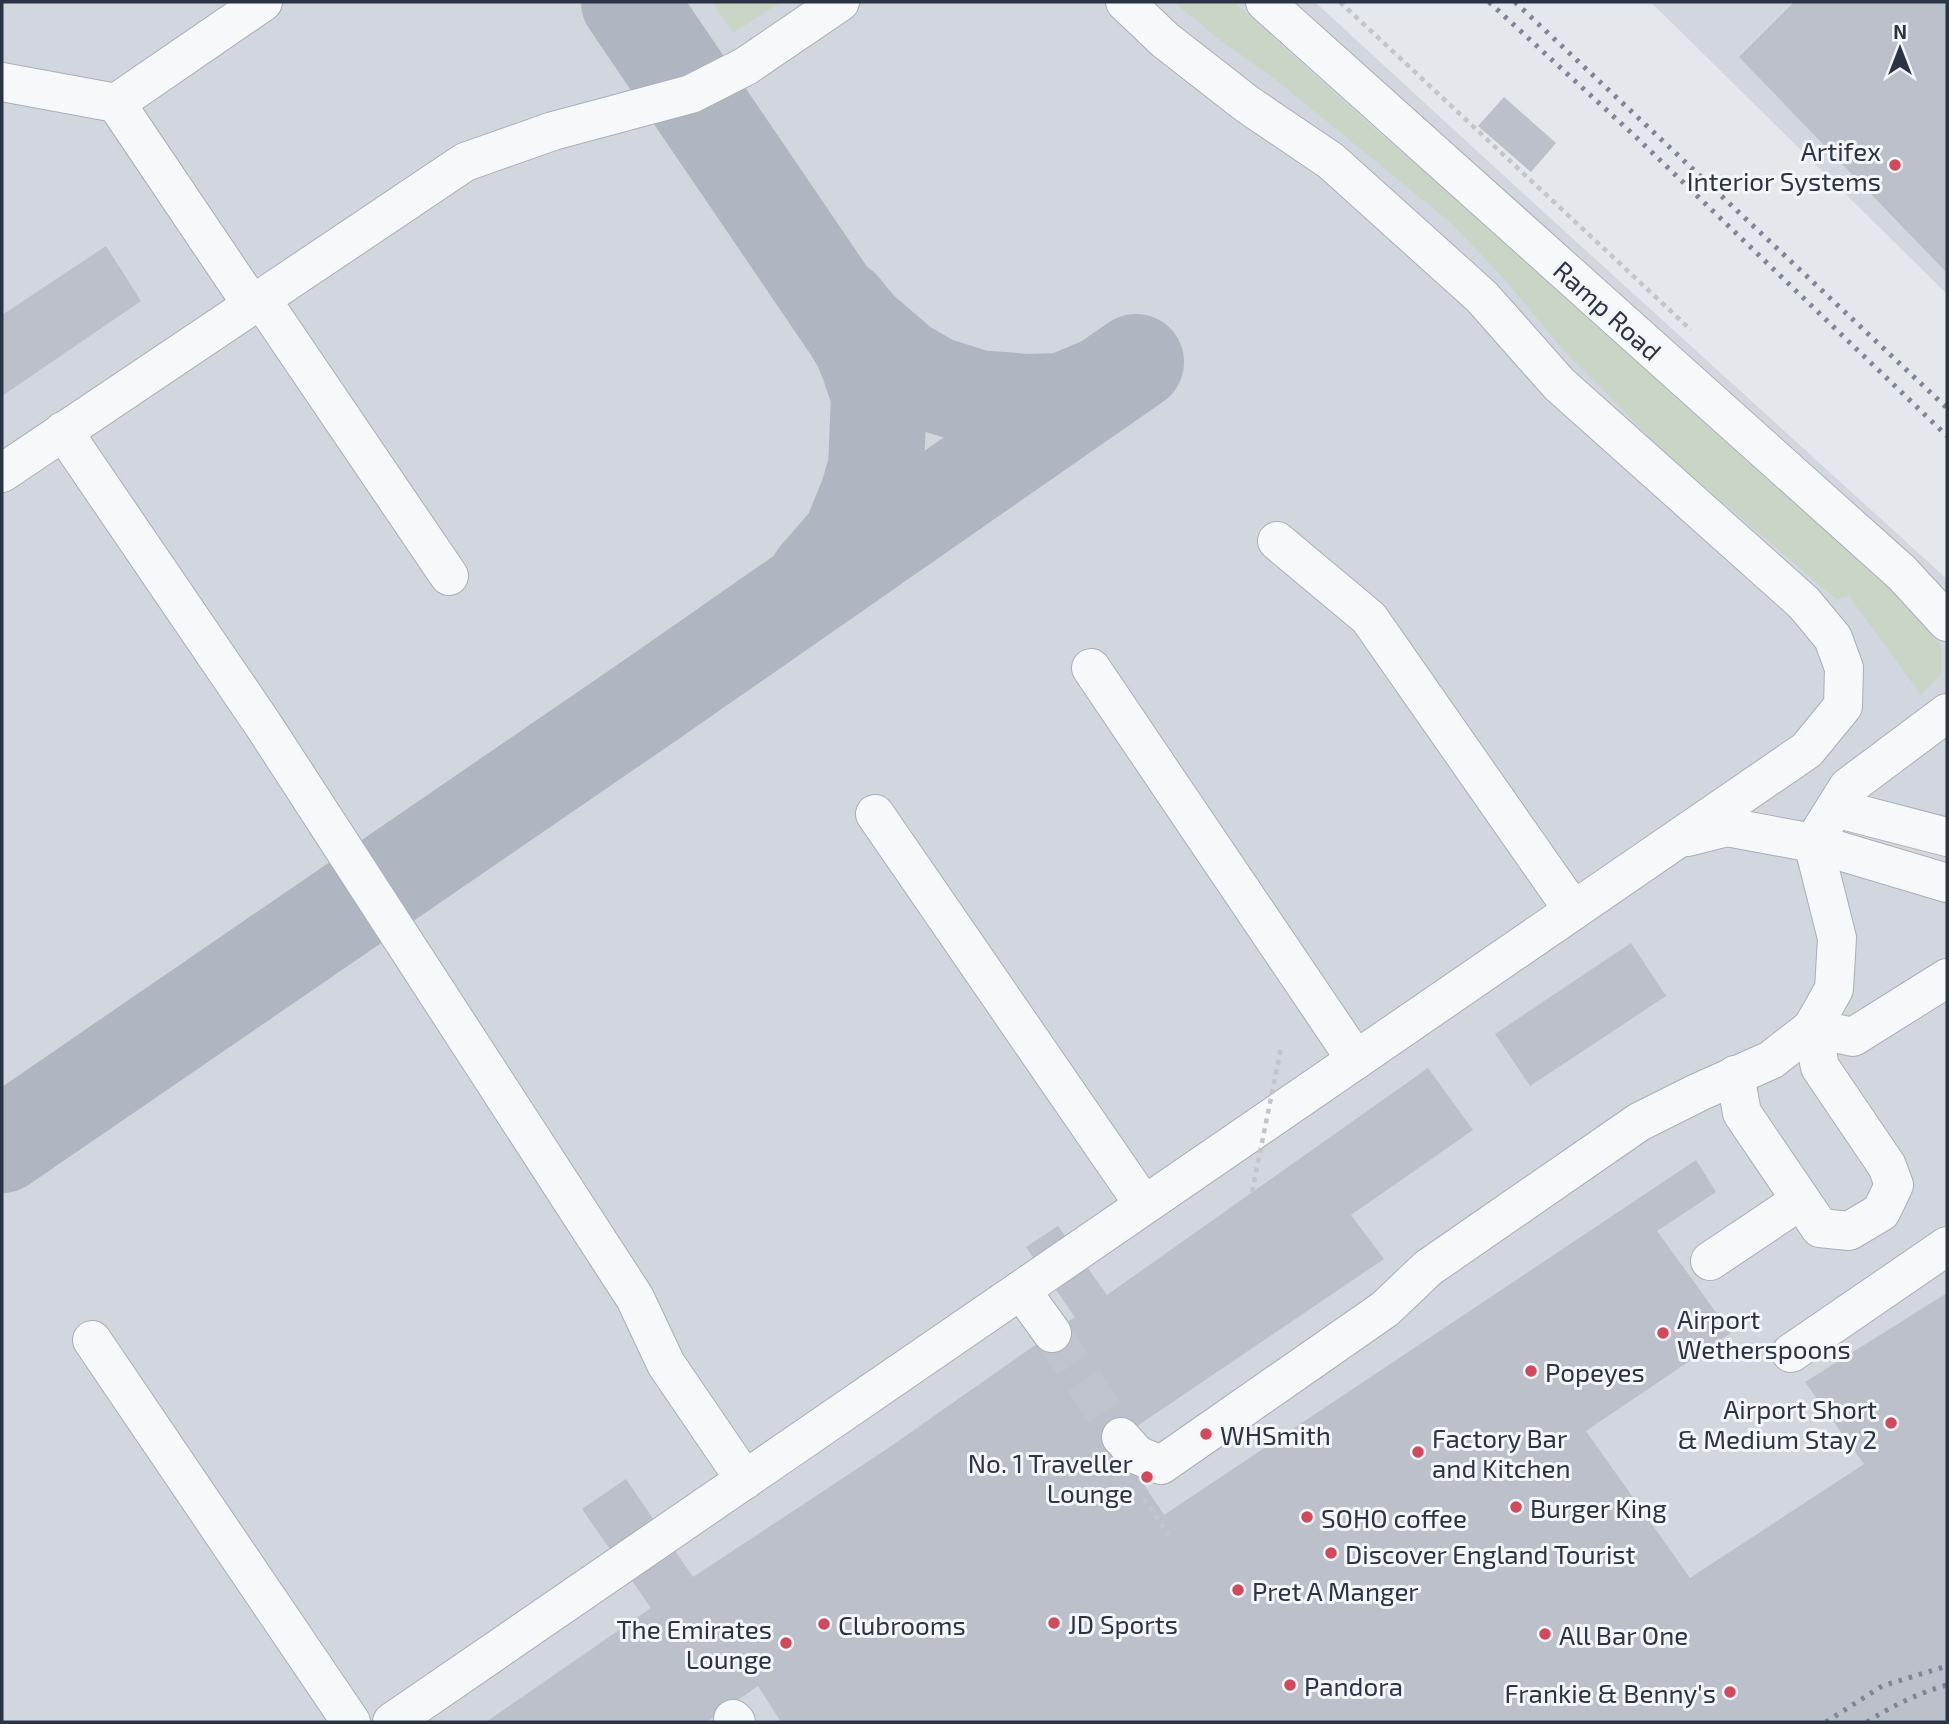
<svg xmlns="http://www.w3.org/2000/svg" width="1949" height="1724" font-family="'Exo 2',sans-serif">
<rect width="100%" height="100%" fill="#e4e7ec"/>
<g fill="#d2d6de">
<path d="M2 2H1315L1537 206 1947 579V1722H2Z"/>
<path d="M1650 2H1947V294L1666 17Z"/>
</g>
<g fill="#c9d6c5">
<path d="M712 2H781L733 33Z"/>
<path d="M1174 2H1234L1379 133 1759 454 1933 628 1941 649V674L1921 695 1849 596 1836 599 1665 453 1564 351 1507 282 1452 224 1280 83 1216 37Z"/>
</g>
<g fill="none" stroke-linecap="round" stroke-linejoin="round">
<g stroke="#b0b6c1" stroke-width="96">
<path d="M629 2 850 327 861 345 869 365 879 395 876 467 868 495 850 539 817 577"/>
<path d="M842 308 859 329 902 366 933 384 978 398 1028 402 1063 401 1099 386"/>
<path d="M2 1145 655 697 1136 362"/>
</g>
</g>
<g fill="#bbc0ca">
<path d="M1794 2H1947V273L1739 57Z"/>
<path d="M1504 97 1556 143 1531 172 1478 126Z"/>
<path d="M106 246 141 301 2 396V315Z"/>
<path d="M1631 943 1666 996 1530 1086 1495 1034Z"/>
<path d="M1428 1068 1473 1130 1351 1215 1384 1259 1115 1441 1164 1515 1696 1160 1716 1192 1657 1231 1731 1333 1586 1431 1690 1578 1864 1464 1805 1382 1947 1293V1722H781L758 1686 706 1722H486L651 1608 582 1509 626 1479 693 1577 887 1449 1075 1317 1026 1247 1058 1226 1107 1295Z"/>
</g>
<g fill="none" stroke-linecap="round" stroke-linejoin="round">
<path stroke="#bfc3cb" stroke-width="38" stroke-dasharray="38 19" stroke-linecap="butt" d="M1052 1333 1121 1437"/>
<g stroke="#a9aeb7" stroke-width="40">
<g id="minor">
<path d="M1265 2 1902 573 1947 622"/>
<path d="M2 82 116 103 252 305"/>
<path d="M116 103 263 2"/>
<path d="M261 299 449 576"/>
<path d="M63 431 264 726 635 1298 666 1364 745 1480"/>
<path d="M2 473 465 162 553 131 691 94 746 66 840 2"/>
<path d="M1277 541 1369 618 1573 910"/>
<path d="M1091 668 1356 1060"/>
<path d="M1835 808 1947 837"/>
<path d="M875 814 1144 1205"/>
<path d="M1687 837 1727 827 1813 843 1947 883"/>
<path d="M1735 1075 1742 1113 1820 1228 1849 1231 1881 1212 1894 1185 1887 1166 1820 1067 1812 1028 1853 1037 1947 978"/>
<path d="M1710 1261 1801 1200"/>
<path d="M1021 1290 1052 1333"/>
<path d="M92 1340 351 1722"/>
<path d="M1791 1353 1947 1246"/>
<path d="M1121 1437 1137 1455 1161 1465 1385 1309 1428 1268 1639 1122 1699 1092 1771 1060 1812 1028 1834 989 1837 938 1813 843 1848 787 1947 713"/>
<path d="M733 1719 736 1722"/>
<path d="M392 1722 1807 750 1843 706 1844 668 1833 638 1804 603 1559 384 1482 297 1331 161 1247 104 1165 40 1125 2"/>
</g>
</g>
<g stroke="#c2c5cb" stroke-width="4.5" stroke-dasharray="5 5" stroke-linecap="butt">
<path d="M1340 2 1691 330"/>
<path d="M1144 1499 1169 1535"/>
</g>
<use href="#minor" stroke="#f7f8fa" stroke-width="38"/>
<g stroke="#7d8696" stroke-width="5" stroke-dasharray="3.5 7" stroke-linecap="butt">
<path d="M1489 2 1637 138 1947 436"/>
<path d="M1515 2 1947 408"/>
<path d="M1826 1722 1882 1686 1947 1666"/>
<path d="M1867 1722C1892 1706 1918 1693 1947 1685"/>
</g>
<path stroke="#c2c5cb" stroke-width="4.5" stroke-dasharray="5 5" stroke-linecap="butt" d="M1252 1192 1281 1048"/>
</g>
<g fill="#d1495b" stroke="#f4f6f9" stroke-width="2.5">
<circle cx="1895" cy="165" r="7"/>
<circle cx="1663" cy="1333" r="7"/>
<circle cx="1531" cy="1371" r="7"/>
<circle cx="1891" cy="1423" r="7"/>
<circle cx="1206" cy="1434" r="7"/>
<circle cx="1418" cy="1452" r="7"/>
<circle cx="1147" cy="1477" r="7"/>
<circle cx="1516" cy="1507" r="7"/>
<circle cx="1307" cy="1517" r="7"/>
<circle cx="1331" cy="1553" r="7"/>
<circle cx="1238" cy="1590" r="7"/>
<circle cx="1054" cy="1623" r="7"/>
<circle cx="824" cy="1624" r="7"/>
<circle cx="1545" cy="1634" r="7"/>
<circle cx="786" cy="1643" r="7"/>
<circle cx="1290" cy="1685" r="7"/>
<circle cx="1730" cy="1692" r="7"/>
</g>
<g text-anchor="middle" dominant-baseline="central" stroke-width="6" stroke-linejoin="round" paint-order="stroke">
<g font-size="26" fill="#2b3445" stroke="#f4f6f9" text-anchor="start">
<text x="1881" y="150" text-anchor="end">Artifex<tspan x="1881" dy="30">Interior Systems</tspan></text>
<text x="1677" y="1318">Airport<tspan x="1677" dy="30">Wetherspoons</tspan></text>
<text x="1545" y="1371">Popeyes</text>
<text x="1877" y="1408" text-anchor="end">Airport Short<tspan x="1877" dy="30">&amp; Medium Stay 2</tspan></text>
<text x="1220" y="1434">WHSmith</text>
<text x="1432" y="1437">Factory Bar<tspan x="1432" dy="30">and Kitchen</tspan></text>
<text x="1133" y="1462" text-anchor="end">No. 1 Traveller<tspan x="1133" dy="30">Lounge</tspan></text>
<text x="1530" y="1507">Burger King</text>
<text x="1321" y="1517">SOHO coffee</text>
<text x="1345" y="1553">Discover England Tourist</text>
<text x="1252" y="1590">Pret A Manger</text>
<text x="1068" y="1623">JD Sports</text>
<text x="838" y="1624">Clubrooms</text>
<text x="772" y="1628" text-anchor="end">The Emirates<tspan x="772" dy="30">Lounge</tspan></text>
<text x="1559" y="1634">All Bar One</text>
<text x="1304" y="1685">Pandora</text>
<text x="1716" y="1692" text-anchor="end">Frankie &amp; Benny's</text>
</g>
<g font-size="26" fill="#2b3445" stroke="#f4f6f9">
<text transform="translate(1608 310) rotate(42)">Ramp Road</text>
</g>
</g>
<rect width="1949" height="1724" fill="none" stroke="#2b3445" stroke-width="7"/>
<g transform="translate(1900 49)" stroke="#f4f6f9" stroke-width="5" paint-order="stroke">
<path d="M0-5L12 26L0 18L-12 26Z" fill="#2b3445"/>
<text y="-10" font-size="19" font-weight="bold" text-anchor="middle" fill="#2b3445">N</text>
</g>
</svg>
